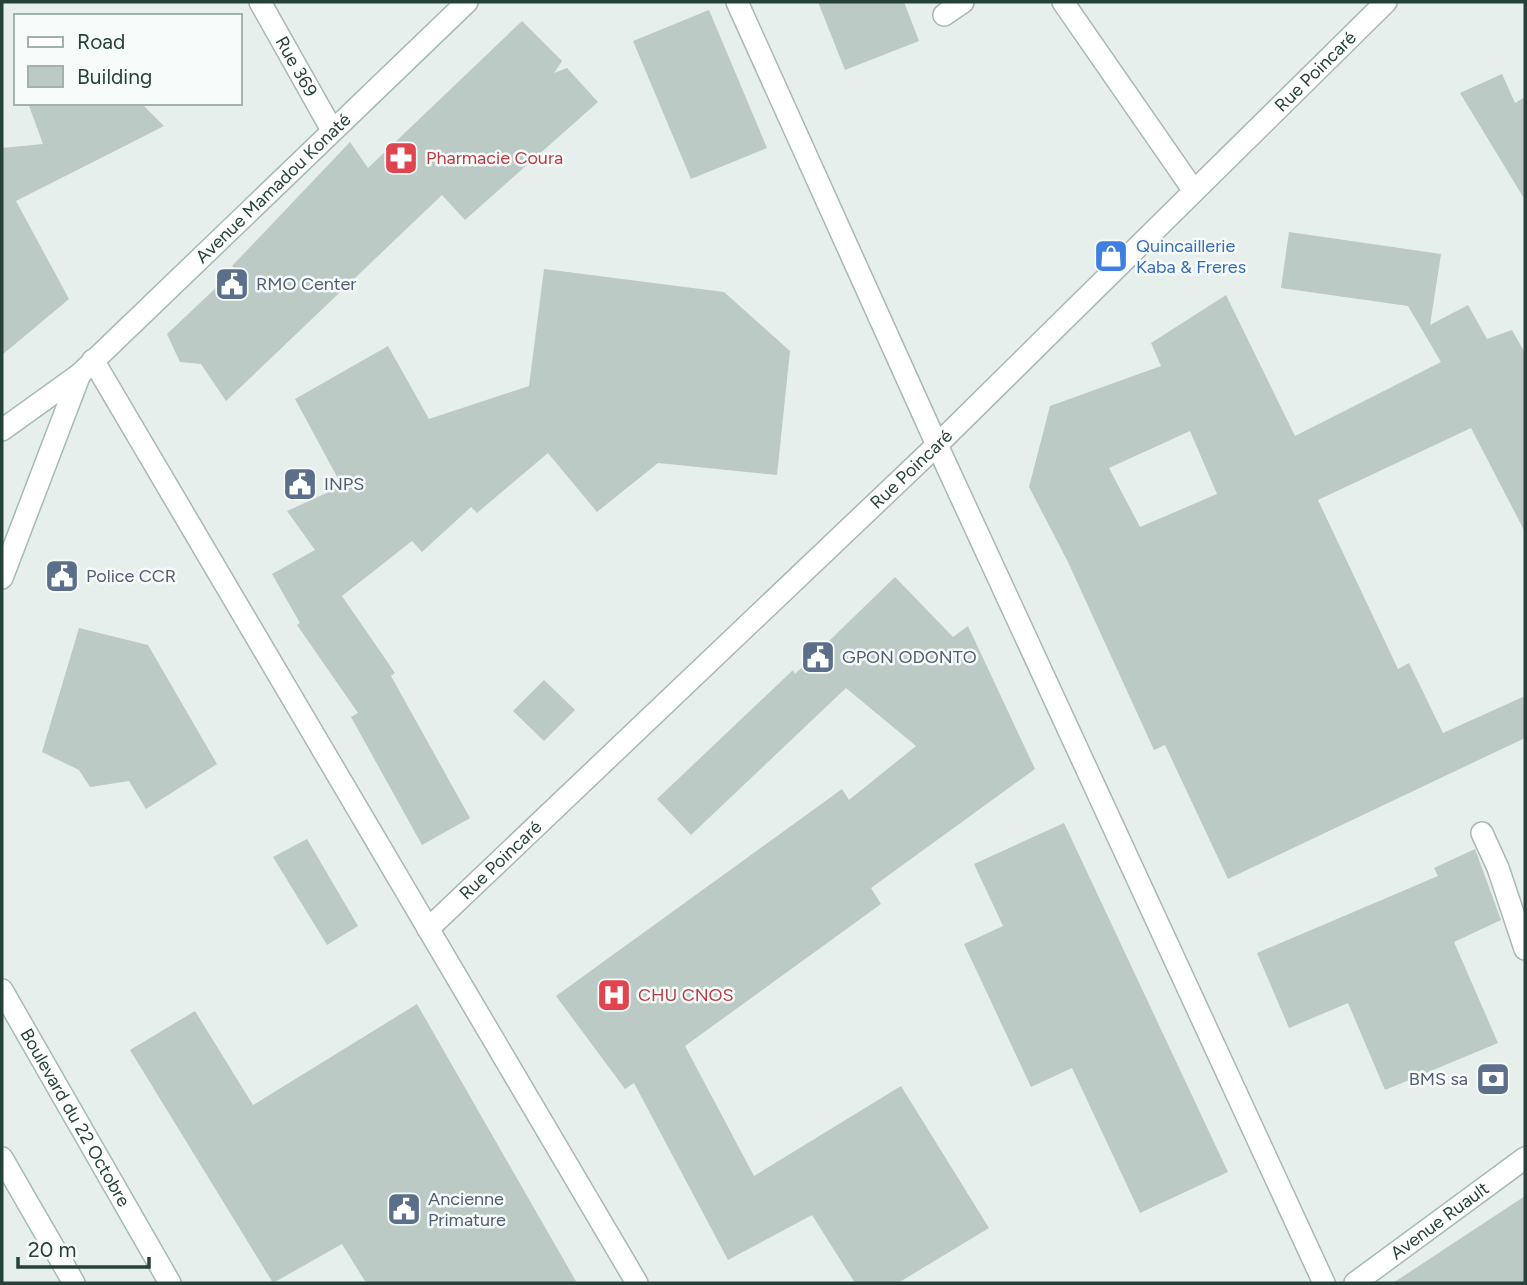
<svg xmlns="http://www.w3.org/2000/svg" width="1527" height="1285" font-family="Figtree,sans-serif">
<rect width="100%" height="100%" fill="#e6efeb"/>
<g fill="#bbcac4" fill-rule="evenodd">
<path d="M818 2H904L919 41 845 70Z"/>
<path d="M709 10 767 148 691 179 633 41Z"/>
<path d="M522 21 562 61 554 73 567 68 598 102 465 220 442 195 226 401 201 364 180 362 167 334 236 269 232 266 350 142 368 168Z"/>
<path d="M1502 74 1515 103 1525 97V200L1460 93Z"/>
<path d="M28 103H141L164 126 16 201 69 299 2 355V148L43 144Z"/>
<path d="M1289 232 1441 254 1430 325 1468 305 1487 339 1512 330 1525 353V532L1471 428 1318 500 1398 669 1409 663 1443 733 1525 696V738L1228 879 1165 745 1154 750 1067 560 1029 487 1050 406 1161 366 1151 343 1226 295 1295 436 1441 362 1408 306 1281 288ZM1190 431 1217 494 1140 527 1109 468Z"/>
<path d="M544 269 724 292 790 351 777 475 658 463 597 512 548 453 477 513 471 507 422 552 412 541 342 596 395 673 391 676 470 818 422 845 351 717 358 713 297 625 300 623 272 574 315 550 287 511 342 486 295 399 388 346 429 419 529 386Z"/>
<path d="M895 577 953 637 968 626 1035 769 871 888 881 904 685 1046 754 1176 901 1086 989 1228 898 1283H855L812 1215 728 1260 634 1083 625 1089 556 996 842 789 849 800 916 746 846 688 691 835 657 799 793 670 795 674Z"/>
<path d="M79 628 148 645 217 764 146 809 129 781 90 787 79 770 42 752Z"/>
<path d="M544 680 575 710 544 741 513 711Z"/>
<path d="M1064 823 1228 1172 1140 1213 1072 1068 1031 1087 964 944 1003 926 974 864Z"/>
<path d="M307 839 358 926 327 945 273 857Z"/>
<path d="M1475 849 1501 920 1454 942 1498 1043 1385 1090 1348 1003 1289 1028 1257 953 1438 876 1434 868Z"/>
<path d="M417 1004 577 1283H366L342 1244 273 1283 130 1050 195 1011 253 1105Z"/>
<path d="M1525 1196V1283H1393Z"/>
</g>
<g fill="none" stroke-linecap="round" stroke-linejoin="round">
<g stroke="#a8b8b2" stroke-width="24">
<g id="lane">
<path d="M1063 2 1194 191"/>
<path d="M944 15 963 2"/>
<path d="M1482 833 1498 868 1525 949"/>
</g>
</g>
<g stroke="#a8b8b2" stroke-width="24">
<g id="street">
<path id="s1" d="M260 2 332 130"/>
<path d="M737 2 937 445 1324 1283"/>
<path d="M93 360 637 1283"/>
<path id="s2" d="M428 929 937 445 1386 2"/>
</g>
</g>
<g stroke="#a4bbb3" stroke-width="24">
<g id="secondary">
<path id="s3" d="M2 430 80 374 467 2"/>
<path d="M2 578 80 374"/>
<path id="s4" d="M2 990 170 1283"/>
<path d="M2 1158 74 1283"/>
<path id="s5" d="M1355 1283 1525 1158"/>
</g>
</g>
<use href="#lane" stroke="#fff" stroke-width="21"/>
<use href="#street" stroke="#fff" stroke-width="21"/>
<use href="#secondary" stroke="#fff" stroke-width="21"/>
</g>
<defs>
<g id="pharmacy-square" transform="scale(1.75)"><rect x="-9" y="-9" width="18" height="18" rx="4" fill="#e0444e" stroke="#f7fbf9"/><path d="M-2-6h4v4h4v4h-4v4h-4v-4h-4v-4h4Z" fill="#fff"/></g>
<g id="shop-square" transform="scale(1.75)"><rect x="-9" y="-9" width="18" height="18" rx="4" fill="#3f7fe0" stroke="#f7fbf9"/><path d="M-5-2.5h2.3a2.7 3.5 0 0 1 5.4 0H5L5.5 6h-11ZM-1.5-2.5h3a1.5 2.3 0 0 0-3 0Z" fill="#fff"/></g>
<g id="civic-square" transform="scale(1.75)"><rect x="-9" y="-9" width="18" height="18" rx="4" fill="#5c6f8a" stroke="#f7fbf9"/><path d="M-.6-6.5H3V-4.5H.6V-3L4-1V1h2V6H-6V1h2V-1L-.6-3ZM-1.2 2.5V6h2.4V2.5Z" fill="#fff"/></g>
<g id="hospital-square" transform="scale(1.75)"><rect x="-9" y="-9" width="18" height="18" rx="4" fill="#e0444e" stroke="#f7fbf9"/><path d="M-5-5h3v3.5h4V-5h3V5h-3V1.5h-4V5h-3Z" fill="#fff"/></g>
<g id="bank-square" transform="scale(1.75)"><rect x="-9" y="-9" width="18" height="18" rx="4" fill="#5c6f8a" stroke="#f7fbf9"/><path d="M-6-4H6V4H-6ZM0-2.3a2.3 2.3 0 1 0 0 4.6a2.3 2.3 0 1 0 0-4.6Z" fill="#fff"/></g>
</defs>
<g fill-rule="evenodd">
<use href="#pharmacy-square" x="401" y="158"/>
<use href="#shop-square" x="1111" y="256"/>
<use href="#civic-square" x="232" y="284"/>
<use href="#civic-square" x="300" y="484"/>
<use href="#civic-square" x="62" y="576"/>
<use href="#civic-square" x="818" y="657"/>
<use href="#hospital-square" x="614" y="995"/>
<use href="#bank-square" x="1493" y="1079"/>
<use href="#civic-square" x="404" y="1209"/>
</g>
<g text-anchor="middle" dominant-baseline="central" stroke-width="5" stroke-linejoin="round" paint-order="stroke">
<g font-size="18" fill="#24423a" stroke="#f7fbf9">
<text stroke="none"><textPath href="#s1" startOffset="74">Rue 369</textPath></text>
<text stroke="none"><textPath href="#s2" startOffset="1234">Rue Poincaré</textPath></text>
<text stroke="none"><textPath href="#s3" startOffset="364">Avenue Mamadou Konaté</textPath></text>
<text stroke="none"><textPath href="#s2" startOffset="667">Rue Poincaré</textPath></text>
<text stroke="none"><textPath href="#s2" startOffset="100">Rue Poincaré</textPath></text>
<text stroke="none"><textPath href="#s4" startOffset="147">Boulevard du 22 Octobre</textPath></text>
<text stroke="none"><textPath href="#s5" startOffset="105">Avenue Ruault</textPath></text>
</g>
<g font-size="18" fill="#be3a42" stroke="#f7fbf9" text-anchor="start">
<text x="426" y="158">Pharmacie Coura</text>
<text x="638" y="995">CHU CNOS</text>
</g>
<g font-size="18" fill="#366cbe" stroke="#f7fbf9" text-anchor="start">
<text x="1136" y="246">Quincaillerie<tspan x="1136" dy="21">Kaba &amp; Freres</tspan></text>
</g>
<g font-size="18" fill="#4e5e75" stroke="#f7fbf9" text-anchor="start">
<text x="256" y="284">RMO Center</text>
<text x="324" y="484">INPS</text>
<text x="86" y="576">Police CCR</text>
<text x="842" y="657">GPON ODONTO</text>
<text x="1468" y="1079" text-anchor="end">BMS sa</text>
<text x="428" y="1199">Ancienne<tspan x="428" dy="21">Primature</tspan></text>
</g>
</g>
<rect width="1527" height="1285" fill="none" stroke="#24423a" stroke-width="7"/>
<rect x="14" y="14" width="228" height="91" fill="#f7fbf9" stroke="#a3b1ad" stroke-width="2"/>
<rect x="28" y="37" width="35" height="10" fill="#ffffff" stroke="#a3b1ad" stroke-width="2"/>
<text x="77" y="49" font-size="21" fill="#24423a">Road</text>
<rect x="28" y="66" width="35" height="21" fill="#bbcac4" stroke="#a3b1ad" stroke-width="2"/>
<text x="77" y="84" font-size="21" fill="#24423a">Building</text>
<path d="M18 1257v10h131v-10" fill="none" stroke="#24423a" stroke-width="3.5"/>
<text x="28" y="1257" font-size="21" fill="#24423a" stroke="#f7fbf9" stroke-width="5" paint-order="stroke">20 m</text>
</svg>
